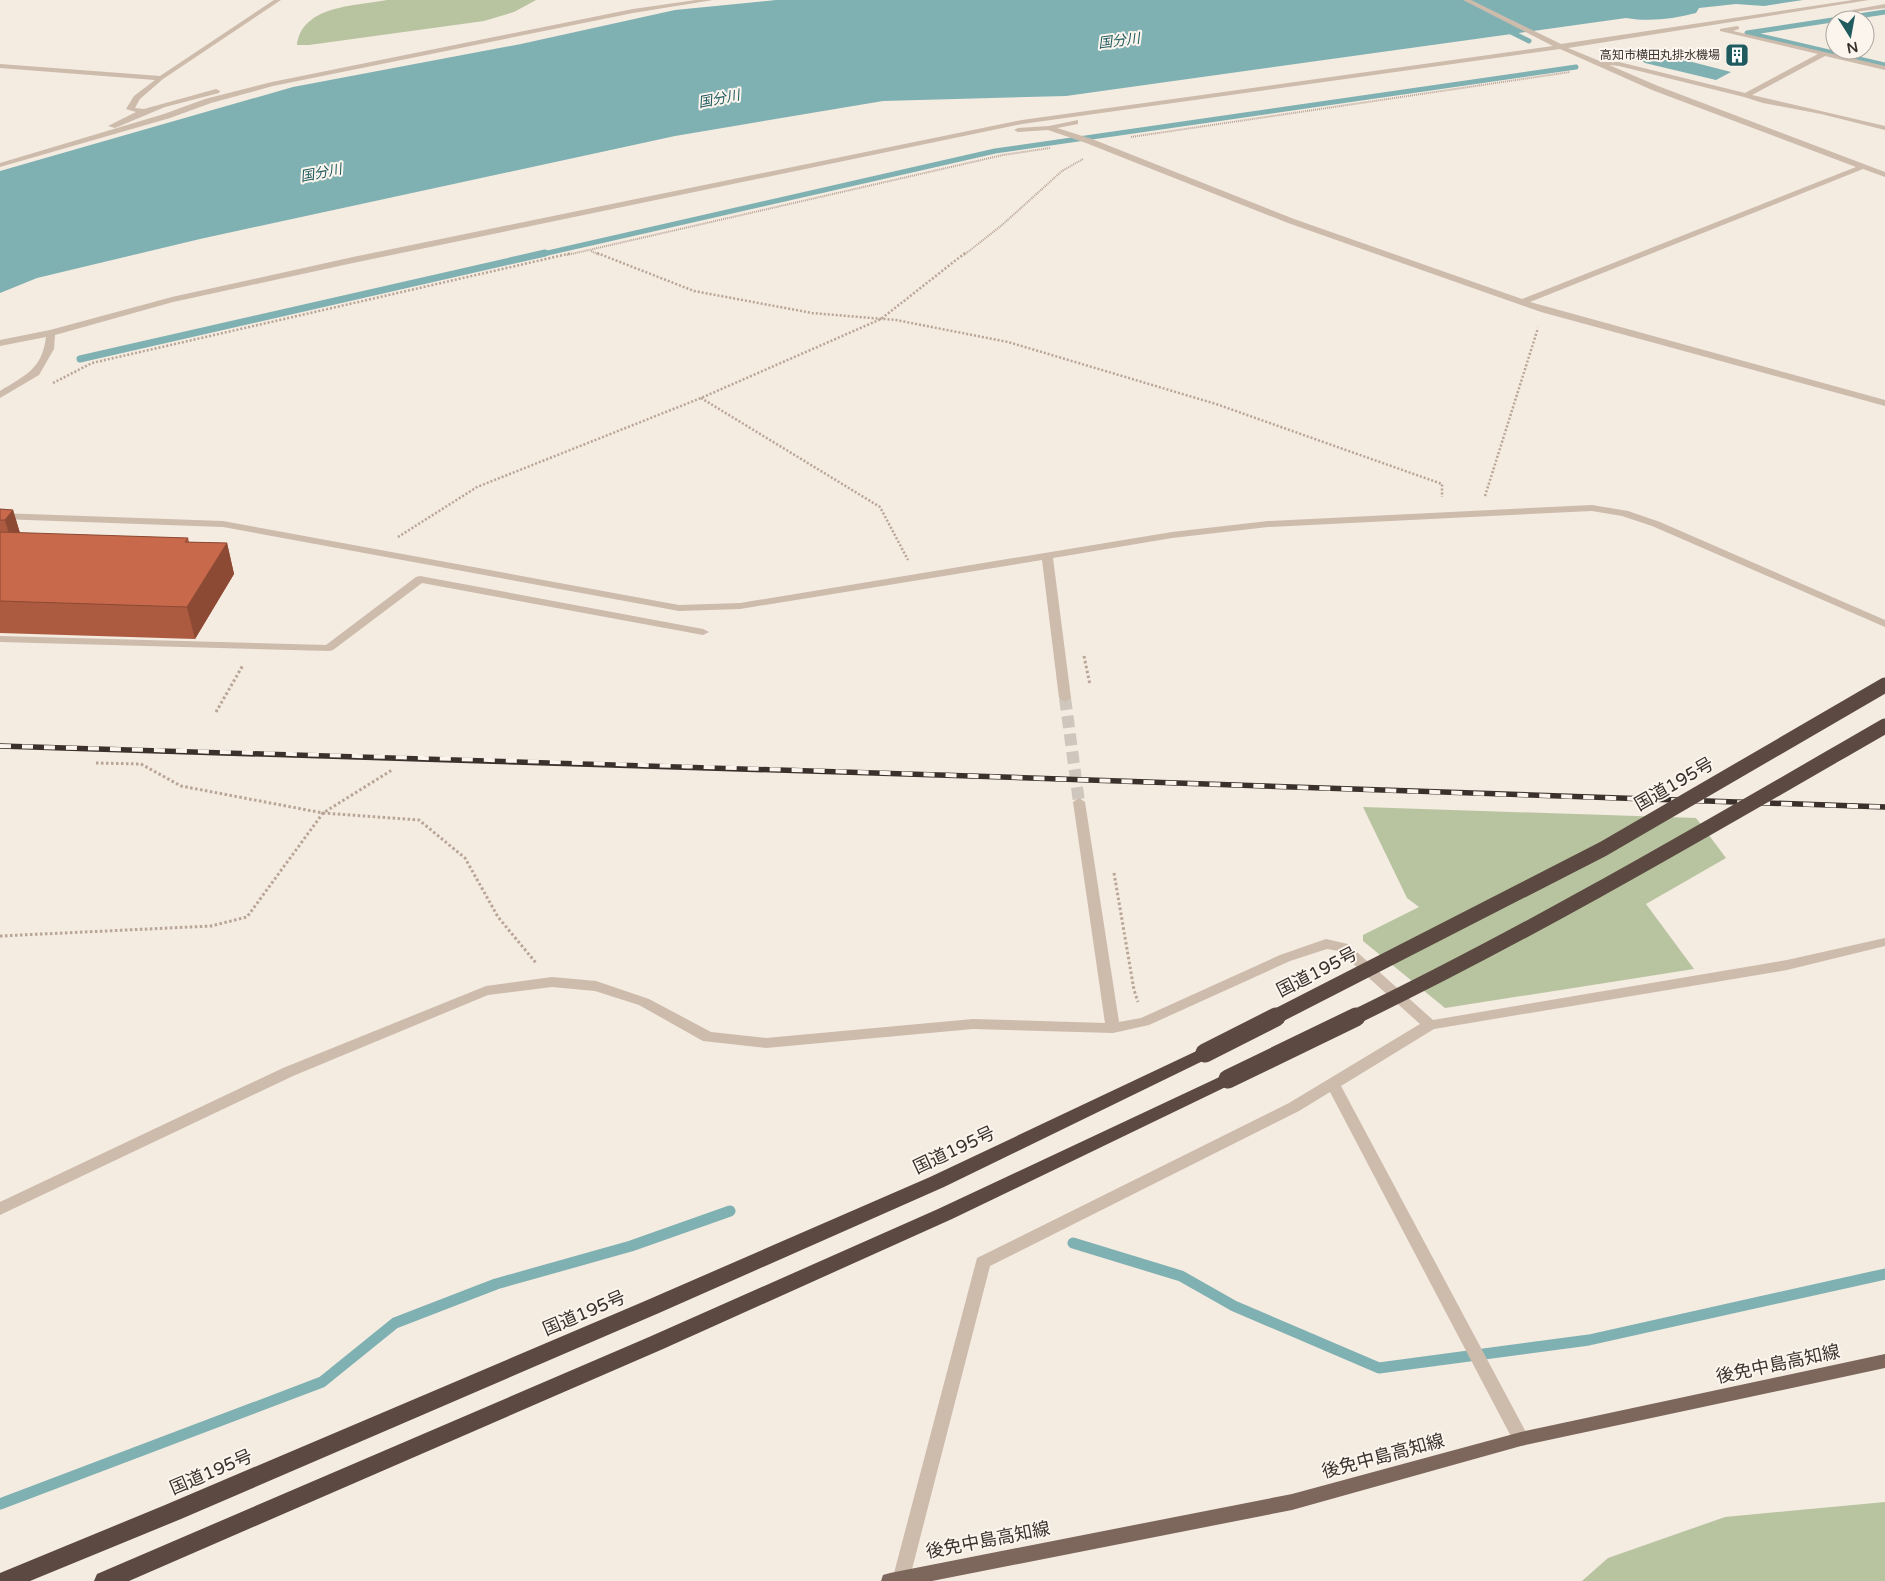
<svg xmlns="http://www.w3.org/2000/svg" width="1885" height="1581" font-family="'Varela Round','Noto Sans JP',sans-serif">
<rect width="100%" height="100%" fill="#f4ebe1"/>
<g fill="#b8c4a0">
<path d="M387 0H536L514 12 484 21 309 45H297C302 5 356 6 387 0Z"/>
<path d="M1363 807 1696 818 1726 858 1646 904 1694 969 1445 1008 1363 941V935L1419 907 1407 898Z"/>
<path d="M1885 1502V1581H1582L1608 1558 1725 1517Z"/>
</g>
<g fill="#7fb0b2">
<path d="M776 0H1803L1764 6 1736 4 1699 8 1696 13C1673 19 1650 22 1626 18L1066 96 883 101 675 136 200 239 37 278 0 293V171L293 87 521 44 675 10Z"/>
<path d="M1661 54 1731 72 1716 80 1645 63 1636 56Z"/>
</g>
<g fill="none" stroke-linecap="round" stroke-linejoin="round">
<g stroke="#7fb0b2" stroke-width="5">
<path d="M1885 12 1747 33 1885 65"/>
<path d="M1507 30 1529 41"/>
<path d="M539 255 995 151 1576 67"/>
</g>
<path stroke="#7fb0b2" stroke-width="7" d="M80 359 545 253"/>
<g stroke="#7fb0b2" stroke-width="11">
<path d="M1073 1243 1181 1276 1234 1306 1379 1368 1589 1340 1885 1274"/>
<path d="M0 1504 322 1382 395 1323 496 1284 631 1246 730 1211"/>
</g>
<path stroke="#cfc6bd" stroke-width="12" stroke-dasharray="12 6" stroke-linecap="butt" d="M1065 698 1079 802"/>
<g stroke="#b9a596" stroke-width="2" stroke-dasharray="1 1" stroke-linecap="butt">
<path d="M1131 137 1570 72"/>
<path d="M591 251 600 255"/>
<path d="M567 255 1003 155 1050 148"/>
<path d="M964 255 1002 225 1062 171 1083 159"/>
</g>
<g stroke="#b9a596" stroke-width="2.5" stroke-dasharray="2 2" stroke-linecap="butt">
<path d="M597 253 694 291 812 313 896 320 1008 342 1216 404 1442 484V497"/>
<path d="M53 383 92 363 572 253"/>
<path d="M701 398 880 507 908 560"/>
<path d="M1485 496 1538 328"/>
<path d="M398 537 477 487 701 398 881 319 965 253"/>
</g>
<g stroke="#b9a596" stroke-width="3" stroke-dasharray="2.5 2.5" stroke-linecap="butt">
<path d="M1084 656 1090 685"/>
<path d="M216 712 243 665"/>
<path d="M96 763 141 764 181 786 323 813 419 820 465 858 498 917 536 963"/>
<path d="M1114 873 1134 990 1138 1002"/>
<path d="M0 936 211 926 247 917 323 813 392 770"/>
</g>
<g fill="#cdbbac" fill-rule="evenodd">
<path d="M274 0H281L163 79 140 99 135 108 144 109 216 89 220 91 219 93 165 107 115 128 108 126 136 112 126 109 134 96 155 80 0 68V64L160 76Z"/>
<path d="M696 0H713L633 13 273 86 211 103 170 118 0 167V163L164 114 205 99 272 82 633 9Z"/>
<path d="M1463 0H1471L1561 44 1853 0H1869L1568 48 1602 62H1619L1745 93 1818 54 1720 31V29L1737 26 1739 27V29L1733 31 1885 66V70L1825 56 1752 95 1885 126V130L1821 114 1763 103 1744 97 1619 66 1609 65 1658 86 1885 172V177L1863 169 1530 302 1885 400V406L1541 312 1288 223 1086 143 1048 130 1018 132 1014 130 1018 128 1049 126 1078 120V124L1057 128 1092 139 1294 219 1522 299 1856 167 1652 90 1560 49 1022 124 353 263 173 302 55 335 54 349 39 375 0 398V391C26 375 42 369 46 337L0 346V340L50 330 172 297 353 257 1022 120 1553 46Z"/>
<path d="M1885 4V8L1855 12 1852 10Z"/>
<path d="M1592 505 1628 511 1660 522 1885 620V627L1652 526 1622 516 1592 511 1268 527 1172 538 1053 558 1071 698 1065 702 1059 698 1042 560 740 609 679 611 223 527 0 519V513L223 521 679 605 740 603 1172 532 1268 521Z"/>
<path d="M420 576 703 629 709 632 703 635 422 583 333 650 329 651 0 642V636L326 645 416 577Z"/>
<path d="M1079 798 1085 802 1119 1022 1141 1018 1280 955 1326 939 1348 944 1433 1020 1787 960 1885 938V946L1787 970 1434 1029 1341 1086 1527 1434 1530 1439 1527 1444 1521 1446 1515 1444 1330 1092 1299 1111 990 1266 909 1581H895L893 1577 977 1258 1289 1103 1420 1024 1339 951 1327 949 1290 961 1149 1025 1113 1033 973 1029 766 1048 703 1041 639 1005 595 991 552 987 488 995 293 1076 0 1215V1202L283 1068 486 986 552 977 596 981 649 999 711 1032 766 1038 973 1019 1105 1023 1073 802Z"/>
</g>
<path fill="#7d675c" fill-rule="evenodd" d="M1885 1354V1368L1521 1446 1292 1510 932 1581H881L883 1575 890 1573 1292 1494 1521 1432Z"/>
<g fill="#5c4a42" fill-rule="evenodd">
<path d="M1205 1047 1211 1049 1214 1053 1211 1057 944 1187 659 1313 181 1519 30 1581H0V1573L165 1505 645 1301 930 1177Z"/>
<path d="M1228 1073 1234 1075 1237 1079 1234 1083 952 1219 663 1349 129 1581H94L97 1574 649 1337 938 1209Z"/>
</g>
<g stroke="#3b302b" stroke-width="5.5">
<path id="rail" d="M0 746C628 762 1257 787 1885 807"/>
</g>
<use href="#rail" stroke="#fbf5ee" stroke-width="4" stroke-dasharray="11" stroke-linecap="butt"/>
<g stroke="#5c4a42" stroke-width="15">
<path d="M1273 1018 1603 849 1885 685"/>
<path d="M1353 1018C1535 930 1710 827 1885 726"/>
</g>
<g stroke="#5c4a42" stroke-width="19">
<path d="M1205 1053 1276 1017"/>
<path d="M1228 1079 1356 1017"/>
</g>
</g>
<path fill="#ac5a40" d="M0 509 13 510 20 533 188 538 189 542 227 543 234 574 195 639 0 633Z"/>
<g fill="#8c4a34">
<path d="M13 510 22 540 14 551 5 520Z"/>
<path d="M227 543 234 574 195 639 187 607Z"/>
</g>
<g fill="#c8694b" stroke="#8c4a34">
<path d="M0 509 13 510 5 520H0Z"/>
<path d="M0 532 188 538 185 542 227 543 187 607 0 601Z"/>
</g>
<defs>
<g id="building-square" transform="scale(1.25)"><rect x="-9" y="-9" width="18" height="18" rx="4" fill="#1f5a5e" stroke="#fbf5ee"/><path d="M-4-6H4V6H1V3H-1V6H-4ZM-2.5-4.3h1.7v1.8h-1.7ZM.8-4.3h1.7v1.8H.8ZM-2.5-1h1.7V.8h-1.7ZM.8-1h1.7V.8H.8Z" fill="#fff"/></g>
</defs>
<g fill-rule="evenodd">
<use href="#building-square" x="1737" y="55"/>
</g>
<g text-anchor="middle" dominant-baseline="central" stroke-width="4" stroke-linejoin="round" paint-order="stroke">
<g font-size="12" fill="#3b302b" stroke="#fbf5ee" text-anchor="end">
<text x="1720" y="55">高知市横田丸排水機場</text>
</g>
<g font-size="14" font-style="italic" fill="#1f5a5e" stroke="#fbf5ee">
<text transform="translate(1119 41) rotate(-7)">国分川</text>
<text transform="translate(719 99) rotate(-11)">国分川</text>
<text transform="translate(321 173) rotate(-11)">国分川</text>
</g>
<g font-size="18" fill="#3b302b" stroke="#fbf5ee">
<text transform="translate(1674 784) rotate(-30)">国道195号</text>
<text transform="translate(1317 972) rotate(-27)">国道195号</text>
<text transform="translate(954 1150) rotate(-25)">国道195号</text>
<text transform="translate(584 1313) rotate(-23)">国道195号</text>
<text transform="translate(1778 1364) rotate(-12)">後免中島高知線</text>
<text transform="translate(1383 1456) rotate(-15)">後免中島高知線</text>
<text transform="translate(211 1472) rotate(-23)">国道195号</text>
<text transform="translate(988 1540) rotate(-11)">後免中島高知線</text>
</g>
</g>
<g transform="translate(1850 35) rotate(169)"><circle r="24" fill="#fbf5ee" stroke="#aea6a0"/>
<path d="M0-4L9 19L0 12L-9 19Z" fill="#1f5a5e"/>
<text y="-8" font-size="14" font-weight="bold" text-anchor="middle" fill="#3b302b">N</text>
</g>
</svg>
